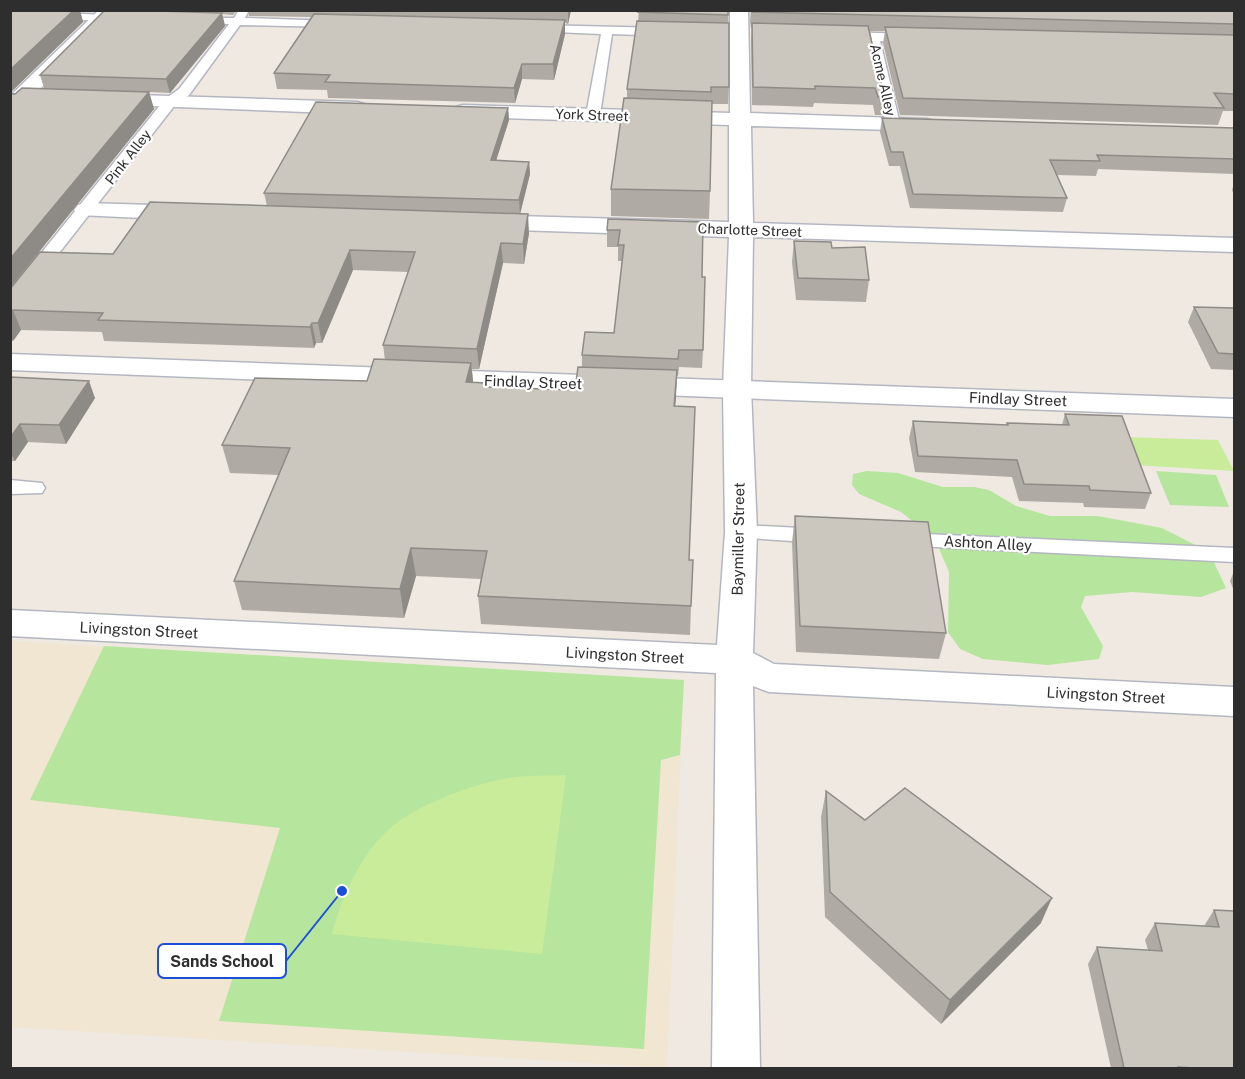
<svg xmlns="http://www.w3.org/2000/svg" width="1245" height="1079" font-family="'Public Sans',sans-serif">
<rect width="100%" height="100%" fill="#efe9e1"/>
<path fill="#f0e6d1" d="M10 641 684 680 667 1068 11 1027Z"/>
<g fill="#b6e59e">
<path d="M867 471 898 473 943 487H974L989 490 1016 506 1050 516H1098L1162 528 1209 552 1226 588 1201 597 1132 592 1085 596 1081 607 1103 646 1099 659 1047 665 983 659 960 649 948 632 949 572 935 539 901 512 859 494 852 485 853 474Z"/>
<path d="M1156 471 1216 475 1229 507 1170 505Z"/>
<path d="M104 646 684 680 680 755 661 760 644 1049 219 1021 280 828 30 800Z"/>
</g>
<g fill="#c9ec9a">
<path d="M1122 437 1218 440 1234 471 1133 465Z"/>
<path d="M566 775 542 954 332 934C342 897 358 860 385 833 411 806 479 781 516 777 532 775 550 776 566 775Z"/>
</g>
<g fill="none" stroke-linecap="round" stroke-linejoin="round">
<g stroke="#b4b7c1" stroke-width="3">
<g id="lane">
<path d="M239 10H249L245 18 334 21 340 24 334 27 240 25 189 95 175 105 16 308 10 309V292L165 99 179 89 229 24 194 23 190 22V18H234Z"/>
<path d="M10 12 118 15 124 18 118 21 10 18Z"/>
<path d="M536 25 664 28 670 32 664 36 612 34 600 115 593 119 586 115 601 34 532 31 530 29Z"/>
<path d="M842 32 913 34 919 38 913 42 880 41 900 124 898 127H888L886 124 868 40 838 39V33Z"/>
<path d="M10 480 42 483 45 488 42 493 10 494Z"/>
<path d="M741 525 821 529 828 531 831 536 828 541 821 543 734 537 731 532 734 527Z"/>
<path d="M903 533 1234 548V562L896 545 892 540 896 535Z"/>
</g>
</g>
<g stroke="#b4b7c1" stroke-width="3">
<g id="street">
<path d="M99 10H119L17 112 10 114V96Z"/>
<path d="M730 10H748L750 113 927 119 934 121 938 125 934 129 927 131 751 126 753 223 1234 238V252L753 237 751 389 757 532 753 653 774 664 1234 687V716L769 692 753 686 760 1068H712L716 673 10 636V610L717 645 725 532 723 389 729 237 484 229 476 227 472 222 476 217 484 215 729 222V125L463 117 456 115 453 111 456 107 463 105 730 113Z"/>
<path d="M106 94 357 102 364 104 367 108 364 112 357 114 99 104 96 100 99 96Z"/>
<path d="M86 203 186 206 194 208 198 213 194 218 186 220 78 215 74 210 78 205Z"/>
</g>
</g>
<g stroke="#b4b7c1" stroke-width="3">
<path id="secondary" d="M10 354 1234 399V417L10 370Z"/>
</g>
<use href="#lane" fill="#fff" fill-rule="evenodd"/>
<use href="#street" fill="#fff" fill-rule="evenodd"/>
<use href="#secondary" fill="#fff" fill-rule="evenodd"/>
</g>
<g fill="#afaba4">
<path d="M10 10H96L94 12 80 11 83 22 10 93Z"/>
<path d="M105 10H237L233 15 222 14 225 26 170 93 149 92 154 109 10 288V94L44 88 40 75Z"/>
<path d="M248 10H571L568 24 565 23V34L554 80 522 79 515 103 328 98 327 90 277 89 274 73 311 17 249 16Z"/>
<path d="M639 10H728L729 87 728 104H712L710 191 709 219 611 216V189L627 98V89L638 21Z"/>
<path d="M751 10H1234V111H1223L1218 125 900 115 883 43 885 31H870L884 97 882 115H875L873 105 814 103 813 107 752 105 751 40 752 28H751L750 21Z"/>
<path d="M508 108 509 120 496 161 529 162 530 174 520 214 529 233 524 264 503 263 479 369H472L473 382 486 383 487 387 575 390 582 367V355L614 333 622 261H618V247H607V230L608 219 702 277 703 350 702 368 679 367 678 376H677L675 406 689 560 691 606 690 635 481 624 478 596 481 579 416 576 404 618 242 610 234 581 279 475 230 473 222 445 367 381 385 360 383 345 409 272 353 270 322 343H316L314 348 104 341 102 332 21 330 13 341H10V289L113 254 267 206 264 193Z"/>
<path d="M882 118 1234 129V174L1098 169 1096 176 1057 175 1067 198 1063 212 910 208 900 166H889L880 132Z"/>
<path d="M1234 183V195L1232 190Z"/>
<path d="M794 241 832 248 869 280 866 302 796 300 792 262Z"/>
<path d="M1194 307 1234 308V370L1211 369 1188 322Z"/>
<path d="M10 377 95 398 66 444 28 442 15 461H10Z"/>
<path d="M1065 414 1151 493 1145 509 1084 507 1083 503 1019 501 1012 477 915 472 909 438 913 421 1006 425 1007 423 1062 425Z"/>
<path d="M795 516 946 633 939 659 796 652 792 542Z"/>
<path d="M1234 571V591L1230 581Z"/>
<path d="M826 791 865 820 1041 923 941 1024 825 917 821 817Z"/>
<path d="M1214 910 1234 911V1068H1111L1088 964 1097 947 1148 950 1145 940 1155 923 1204 926Z"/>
</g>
<g fill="#8e8b86">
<path d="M74 10H80L83 22 10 93V70Z"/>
<path d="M568 10H571L568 24Z"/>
<path d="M222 13 225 26 170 93 166 79Z"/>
<path d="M565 20V34L554 80 553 64Z"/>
<path d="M522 64V79L515 103 514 88Z"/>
<path d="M149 92 154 109 10 288V259Z"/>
<path d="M508 108 509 120 492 173 491 160Z"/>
<path d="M529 162 530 174 520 214 519 200Z"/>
<path d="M528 214 529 233 524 264 523 244Z"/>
<path d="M501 243 503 263 479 369 477 349Z"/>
<path d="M350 250 353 270 322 343 318 323Z"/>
<path d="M13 310 21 330 13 341 10 335V313Z"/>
<path d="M312 323 316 343 314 348 310 327Z"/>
<path d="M471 363 474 390 466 382Z"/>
<path d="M677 370 676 398 673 433 674 406Z"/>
<path d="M89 381 95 398 66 444 59 425Z"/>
<path d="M20 424 28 442 15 461 10 452V438Z"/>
<path d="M411 548 416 576 404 618 400 589Z"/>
<path d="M1052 898 1041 923 941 1024 950 1000Z"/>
</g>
<g fill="#cbc7bf" stroke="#8e8b86" stroke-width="1.5">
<path d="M10 10H74L10 70Z"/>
<path d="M105 10H125L222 13 166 79 40 75Z"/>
<path d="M639 10H728V15L638 12Z"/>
<path d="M752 10H1234V24L752 12Z"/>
<path d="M314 14 565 20 553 64H522L514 88 325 82 330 75 274 73Z"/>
<path d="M637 21 729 23V87H711V92L627 89Z"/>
<path d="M752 23 868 26 884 97H878L875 88 815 86V89L753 87Z"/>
<path d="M885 27 1234 35V94L1214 93 1224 108 903 98Z"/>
<path d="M22 88 149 92 10 259V94H15Z"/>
<path d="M624 98 712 101 710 191 611 189Z"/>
<path d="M316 102 508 108 491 160 529 162 519 200 264 193Z"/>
<path d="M882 118 1234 128V159L1097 155 1100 161 1050 160 1067 198 913 194 903 152H891Z"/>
<path d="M150 202 528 214 523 244 501 243 477 349 383 345 415 252 350 250 318 323H312L310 327 98 320 103 313 13 310 10 313V289L40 252 113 254Z"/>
<path d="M608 219 703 222 702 277H705L703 350H679L678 359 582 355 585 332 614 333 624 245H618L620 230H607Z"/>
<path d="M794 241 831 242 832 248 865 247 869 280 798 278Z"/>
<path d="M1194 307 1234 308V354L1218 353Z"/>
<path d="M374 359 471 363 466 382 486 383 485 387 575 390 578 367 677 370 674 406 695 407 689 560H693L691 606 478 596 487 551 411 548 400 589 234 581 290 448 222 445 255 378 367 381Z"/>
<path d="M10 377 89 381 59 425 20 424 10 438Z"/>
<path d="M1065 414 1122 416 1151 493 1090 490 1089 486 1024 484 1017 460 918 456 913 421 1008 425 1007 423 1069 425Z"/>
<path d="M795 516 928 522 946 633 800 626Z"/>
<path d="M905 788 1052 898 950 1000 830 892 826 791 865 820Z"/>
<path d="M1214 910 1234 911V1068H1194L1178 1067V1068H1124L1097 947 1162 951 1155 923 1219 927Z"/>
</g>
<g text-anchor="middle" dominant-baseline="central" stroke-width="4.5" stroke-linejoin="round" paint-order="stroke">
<g font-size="14" fill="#2e2e2e" stroke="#fff">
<text transform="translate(883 80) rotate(77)">Acme Alley</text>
<text transform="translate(592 115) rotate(2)">York Street</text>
<text transform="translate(128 157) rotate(-52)">Pink Alley</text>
<text transform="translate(750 230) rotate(2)">Charlotte Street</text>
</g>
<g font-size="15" fill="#2e2e2e" stroke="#fff">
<text transform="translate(533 382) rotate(2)">Findlay Street</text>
<text transform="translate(1018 399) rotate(2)">Findlay Street</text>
<text transform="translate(738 539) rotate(-89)">Baymiller Street</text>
<text transform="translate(988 543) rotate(3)">Ashton Alley</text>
<text transform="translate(139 630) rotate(3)">Livingston Street</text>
<text transform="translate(625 655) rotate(3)">Livingston Street</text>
<text transform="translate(1106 695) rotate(3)">Livingston Street</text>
</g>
</g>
<path fill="none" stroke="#1d4ed8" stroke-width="2" d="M342 891L286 961"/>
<circle fill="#1d4ed8" stroke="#fff" stroke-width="2" cx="342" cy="891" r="6"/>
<rect fill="#fff" stroke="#1d4ed8" stroke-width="2" x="158" y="944" width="128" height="34" rx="6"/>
<g font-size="16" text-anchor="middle" font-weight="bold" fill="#2e2e2e">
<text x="222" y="967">Sands School</text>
</g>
<rect width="1245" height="1079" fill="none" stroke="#2e2e2e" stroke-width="24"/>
</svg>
